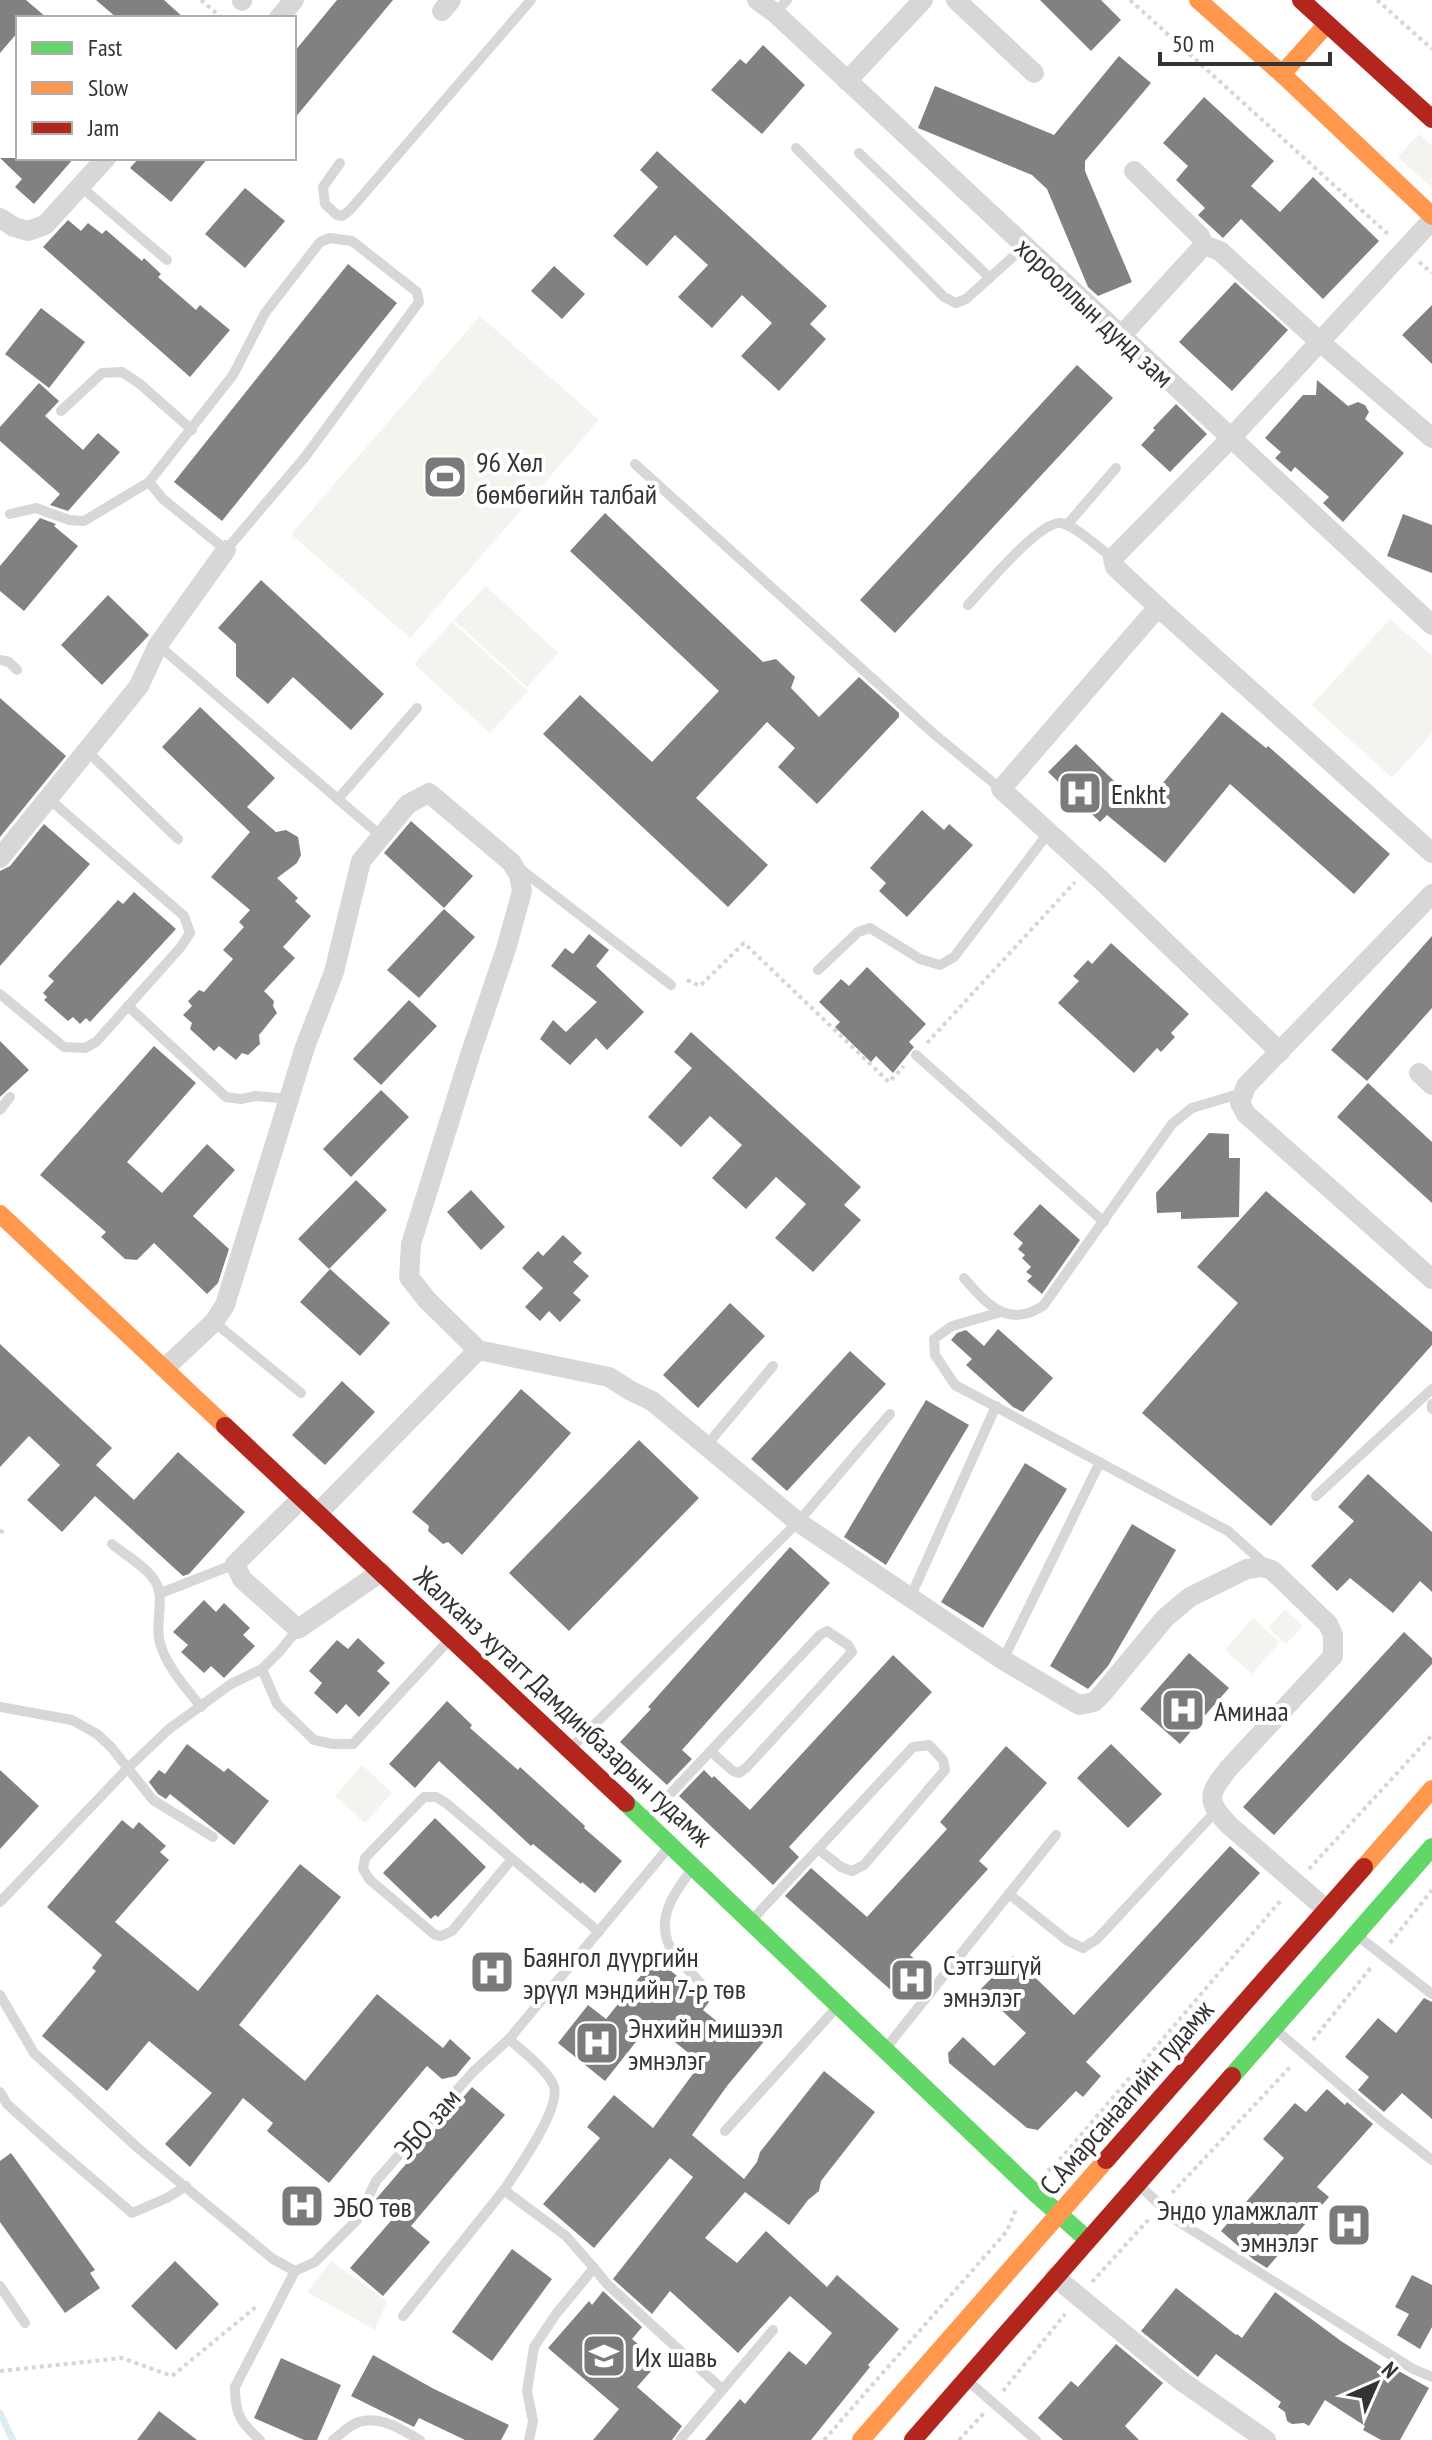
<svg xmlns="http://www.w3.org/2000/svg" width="1432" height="2440" font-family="'PT Sans Narrow',sans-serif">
<rect width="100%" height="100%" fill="#fff"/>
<g fill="#f1f5ed">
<path d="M1419 134 1432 146V188L1398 157Z"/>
<path d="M480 316 599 420 410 638 291 534Z"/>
<path d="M486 586 558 653 527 687 454 620Z"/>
<path d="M1390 619 1432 656V733L1392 778 1312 705Z"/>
<path d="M452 622 528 691 490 733 414 664Z"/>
<path d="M1285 1609 1303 1626 1286 1644 1268 1628Z"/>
<path d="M1253 1618 1280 1642 1252 1674 1225 1650Z"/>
<path d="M362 1765 392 1793 365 1823 335 1796Z"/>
<path d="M331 2261 387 2301 375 2330 307 2292Z"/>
</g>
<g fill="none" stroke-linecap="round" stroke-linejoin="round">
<path stroke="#ddebf3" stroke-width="7" d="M0 2413 13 2440"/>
</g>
<g fill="#818181">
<path d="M0 0H26L47 18H18V32L0 53Z"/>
<path d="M96 0H164L184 18H117Z"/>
<path d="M337 0H393L294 119V52Z"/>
<path d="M1040 0H1101L1121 20 1091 51Z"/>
<path d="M763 45 805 85 762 134 711 90 740 59 746 64Z"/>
<path d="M1119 56 1151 83 1085 161V171L1132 282 1098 296 1088 287 1047 189 1032 175 918 128 935 86 1054 135Z"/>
<path d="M1204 97 1274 161 1251 186 1280 212 1313 177 1379 241 1323 299 1241 219 1223 238 1198 215 1205 208 1176 180 1188 166 1163 143Z"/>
<path d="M657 151 827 306 810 324 826 339 779 391 741 356 772 323 742 295 712 328 678 297 708 265 675 235 647 266 613 236 658 187 640 170Z"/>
<path d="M0 158H74L34 204 15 187 22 179Z"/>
<path d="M139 158H208L171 202 130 168Z"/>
<path d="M245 188 285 221 245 268 205 234Z"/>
<path d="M68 220 81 231 88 223 102 234 106 230 142 261 144 258 161 274 158 277 196 310 200 305 230 330 190 377 43 247Z"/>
<path d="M348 264 397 303 222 521 174 482Z"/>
<path d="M554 266 585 294 562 319 531 291Z"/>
<path d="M1235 282 1288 330 1232 391 1179 342Z"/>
<path d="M1432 305V364L1402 335Z"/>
<path d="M41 308 85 342 49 388 5 354Z"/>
<path d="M1077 365 1113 398 895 633 860 600Z"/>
<path d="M1317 380 1348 406 1358 402 1365 405 1369 412 1365 419 1404 453 1343 522 1323 503 1329 497 1295 467 1291 472 1275 458 1281 452 1265 438 1303 395H1316Z"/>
<path d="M39 383 59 401 45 416 83 450 98 433 120 452 68 511 50 505 60 494 0 441V427Z"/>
<path d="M1176 404 1207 434 1170 472 1141 445 1155 430 1153 428Z"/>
<path d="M605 513 763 662 776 659 795 677 791 688 819 717 859 677 899 713V717L817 804 778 767 795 748 767 722 696 798 768 865 728 907 543 734 580 695 652 762 719 691 570 551Z"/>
<path d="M1403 514 1432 525V573L1387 556Z"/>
<path d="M40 518 56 524 54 526 78 546 24 611 0 591V566Z"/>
<path d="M261 580 384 694 351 730 293 677 268 704 236 676V644L218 628Z"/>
<path d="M108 595 149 635 102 685 61 645Z"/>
<path d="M0 698 66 756 0 837Z"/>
<path d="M200 707 275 778 247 807 276 832 286 830 298 837 301 855 297 863 277 878 298 898 295 901 311 916 283 947 295 958 264 991 274 1001 273 1006 277 1013 259 1035 260 1044 248 1055 242 1053 236 1060 219 1046 214 1051 190 1029 192 1023 183 1015 192 1006 188 1001 199 990 204 992 233 959 223 950 244 927 239 922 250 910 211 877 250 832 162 747Z"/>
<path d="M1222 712 1266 748 1268 746 1390 854 1354 894 1230 784 1165 863 1107 815 1100 822 1048 772 1076 744 1142 808Z"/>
<path d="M922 810 944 830 949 824 973 845 907 917 879 891 886 883 870 868Z"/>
<path d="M411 821 473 876 444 908 384 853Z"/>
<path d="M44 824 90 864 0 966V871L10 866Z"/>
<path d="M134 892 176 929 90 1022 86 1018 80 1024 73 1017 68 1021 44 1000 47 997 43 993 54 981 48 976 118 900 123 904Z"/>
<path d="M444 909 475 937 419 998 387 970Z"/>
<path d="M589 934 609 950 596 966 644 1012 607 1050 596 1038 570 1065 540 1039 553 1020 566 1032 597 1002 551 966 565 948 573 954Z"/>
<path d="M1432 936V1008L1367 1081 1331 1050Z"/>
<path d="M1111 943 1189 1014 1171 1033 1175 1037 1161 1052 1157 1048 1134 1073 1058 1003 1079 981 1073 976 1088 960 1092 964Z"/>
<path d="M867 967 926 1024 909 1042 914 1047 893 1073 876 1056 871 1062 835 1027 840 1022 819 1002 841 979 849 986Z"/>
<path d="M409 1000 437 1026 381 1085 353 1059Z"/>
<path d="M691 1032 861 1187 844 1205 861 1220 813 1272 775 1238 806 1204 776 1177 746 1209 712 1178 742 1145 710 1116 681 1147 648 1117 692 1068 674 1052Z"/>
<path d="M0 1041 29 1070 0 1097Z"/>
<path d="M154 1046 196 1083 127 1162 162 1193 207 1144 235 1170 193 1216 229 1249 218 1283 207 1294 154 1243 137 1260 125 1259 101 1237 106 1232 40 1175Z"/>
<path d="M1368 1083 1432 1142V1203L1337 1117Z"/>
<path d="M381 1090 409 1117 351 1177 323 1149Z"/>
<path d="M1209 1133 1229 1134V1158H1240L1239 1217 1181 1219V1212L1157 1213 1156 1193Z"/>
<path d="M356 1180 387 1210 329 1269 298 1239Z"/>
<path d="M471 1190 505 1227 481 1250 447 1212Z"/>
<path d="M1266 1191 1432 1332V1345L1271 1526 1142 1413 1238 1303 1197 1267Z"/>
<path d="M1040 1204 1080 1240 1042 1294 1027 1281 1032 1276 1026 1272 1031 1267 1022 1258 1025 1255 1018 1249 1023 1243 1013 1234Z"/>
<path d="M563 1235 582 1253 573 1262 589 1276 573 1293 581 1300 560 1322 549 1311 540 1321 525 1307 543 1288 522 1268 538 1251 543 1256Z"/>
<path d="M330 1269 390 1323 360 1356 300 1302Z"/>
<path d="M730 1303 765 1336 698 1408 663 1375Z"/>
<path d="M998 1329 1053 1378 1023 1412 1013 1407 966 1365 972 1359 951 1340 957 1333 966 1330 984 1346Z"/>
<path d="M0 1344 112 1448 96 1465 134 1500 178 1452 245 1512 189 1574 183 1576 95 1496 62 1532 27 1500 60 1465 29 1436 0 1467Z"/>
<path d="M850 1351 886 1384 787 1491 751 1459Z"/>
<path d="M342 1381 375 1412 325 1465 292 1435Z"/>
<path d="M521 1389 571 1433 462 1555 448 1542 443 1544 428 1531 429 1526 412 1512Z"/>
<path d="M926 1400 969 1425 886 1565 844 1537Z"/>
<path d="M639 1440 699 1498 569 1631 509 1573Z"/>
<path d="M1025 1463 1067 1489 983 1628 941 1602Z"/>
<path d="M1368 1474 1432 1532V1592L1420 1581 1393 1613 1350 1578 1337 1591 1311 1566 1354 1521 1338 1507Z"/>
<path d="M1132 1524 1176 1550 1108 1666 1088 1689 1050 1666Z"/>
<path d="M790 1547 830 1583 682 1750 692 1759 667 1785 620 1742 651 1709 648 1707Z"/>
<path d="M204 1600 216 1612 224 1603 250 1628 243 1635 255 1646 224 1678 211 1666 204 1673 181 1652 188 1645 173 1632Z"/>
<path d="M1404 1632 1432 1658V1664L1274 1835 1243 1807Z"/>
<path d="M358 1638 385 1663 377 1671 390 1683 359 1717 346 1704 337 1714 314 1693 322 1683 309 1671 337 1640 348 1649Z"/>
<path d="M1189 1653 1229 1688 1180 1744 1140 1709Z"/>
<path d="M893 1655 932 1692 789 1847 799 1857 773 1885 679 1796 704 1770 712 1778 714 1776 750 1810Z"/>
<path d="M447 1701 472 1725 470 1728 518 1770 520 1767 585 1826 584 1828 622 1861 595 1893 582 1882 581 1884 533 1844 531 1846 439 1761 415 1788 389 1764Z"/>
<path d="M187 1744 224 1772 228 1768 269 1801 234 1845 170 1794 166 1799 158 1794 149 1782 159 1770 165 1774Z"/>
<path d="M1111 1744 1162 1794 1128 1828 1077 1778Z"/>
<path d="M1006 1746 1047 1783 979 1861 988 1869 910 1955 928 1971 902 2000 785 1896 811 1868 867 1917 947 1829 940 1822Z"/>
<path d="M0 1770 39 1806 0 1849Z"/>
<path d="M435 1818 486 1867 438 1917 435 1915 431 1919 383 1873Z"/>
<path d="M122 1820 133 1829 139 1822 166 1846 160 1852 169 1860 115 1922 198 1991 300 1864 341 1897 239 2025 305 2081 377 1994 443 2048 450 2039 471 2058 456 2076 442 2079 427 2066 329 2183 267 2131 273 2123 243 2098 190 2167 165 2144 212 2093 149 2041 107 2091 42 2036 96 1971 92 1968 102 1955 47 1907Z"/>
<path d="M1230 1846 1260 1873 1086 2062 1101 2076 1083 2097 1076 2091 1038 2130 1027 2128 949 2063 948 2053 963 2037 994 2066 1026 2033 980 1990 1013 1956 1074 2015Z"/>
<path d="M655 1958 709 2002 703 2010 735 2036 746 2023 766 2039 727 2086 692 2135 744 2179 757 2162 760 2152 824 2071 875 2112 821 2181 819 2191 808 2200 789 2225 745 2192 705 2238 737 2263 766 2231 827 2287 837 2275 899 2329 868 2365 870 2367 811 2440H705L740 2399 745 2404 789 2351 806 2365 832 2333 790 2296 738 2353 670 2291 652 2314 613 2279 693 2177 670 2158 594 2248 543 2204 600 2138 587 2127 614 2095 653 2128 701 2063 651 2023 605 2081 558 2043 588 2005 606 2019Z"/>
<path d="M1424 1998 1432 2002V2119L1402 2093 1384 2112 1358 2090 1369 2077 1345 2057 1378 2018 1396 2033Z"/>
<path d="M472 2087 505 2115 411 2226 430 2242 383 2296 350 2268 396 2215 376 2199Z"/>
<path d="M1327 2089 1345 2105 1347 2102 1373 2124 1317 2187 1329 2197 1267 2268 1254 2260 1221 2231 1284 2158 1263 2139 1295 2103 1306 2112Z"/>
<path d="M11 2153 95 2270 90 2273 100 2288 65 2313 0 2222V2161Z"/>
<path d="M512 2249 552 2279 492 2361 452 2332Z"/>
<path d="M175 2261 219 2304 176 2350 131 2306Z"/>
<path d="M1412 2275 1432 2285V2327L1420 2349 1397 2335 1409 2314 1395 2307Z"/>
<path d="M1176 2288 1236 2335 1237 2334 1242 2338 1275 2292 1341 2341 1394 2375 1397 2370 1429 2388 1400 2440H1381L1363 2430 1365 2426 1325 2400 1309 2426 1304 2423 1292 2424 1287 2421 1285 2412 1278 2407 1281 2402 1216 2354 1198 2377 1141 2331Z"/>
<path d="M603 2291 642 2327 632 2339 659 2362 637 2387 682 2426 672 2440H593L619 2409 548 2348 589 2301 592 2305Z"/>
<path d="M1116 2344 1163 2383 1125 2426 1139 2440H1063L1038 2418 1071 2381 1078 2387Z"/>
<path d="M373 2355 434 2389 509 2425 501 2440H465L419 2418 414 2427 351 2396Z"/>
<path d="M281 2358 341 2385 317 2440H304L254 2418Z"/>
<path d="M159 2411 197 2440H137Z"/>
</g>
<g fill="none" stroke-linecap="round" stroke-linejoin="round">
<g stroke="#d6d6d6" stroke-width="4" stroke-dasharray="4 4" stroke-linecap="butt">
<path d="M201 0 222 18"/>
<path d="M1130 0 1389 235"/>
<path d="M1377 0 1432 49"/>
<path d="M1419 262 1432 273"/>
<path d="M687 980 700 986 744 943 889 1082 904 1066"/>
<path d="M927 1043 1075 882"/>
<path d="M0 1530 2 1532 0 1537"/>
<path d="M1309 1869 1432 1735"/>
<path d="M1390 1943 1432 1890"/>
<path d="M1313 2040 1372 1966"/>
<path d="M1048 2171 1063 2156 1282 1899"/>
<path d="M1172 2193 1292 2065"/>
<path d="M1092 2282 1150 2218"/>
<path d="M0 2371 122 2358 172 2376 257 2306"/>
<path d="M1003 2391 1065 2314"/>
<path d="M824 2440 1007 2231 1017 2207"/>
<path d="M959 2440 984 2413"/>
</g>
<g stroke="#d7d7d7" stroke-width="10">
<path d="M775 13 787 0"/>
<path d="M796 148 944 297 956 303 966 299 1025 246"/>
<path d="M859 153 990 278"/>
<path d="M340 163 323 187 325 204 337 215 342 216 350 210 531 0"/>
<path d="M80 186 167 260"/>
<path d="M330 238 352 241 417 292 419 302 305 457 226 550 163 499 149 482 233 375 265 313 320 242Z"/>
<path d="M61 411 102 373 122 372 140 384 192 430"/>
<path d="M635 464 934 734 1001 789"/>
<path d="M10 514 36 508 69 520 84 521 149 482"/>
<path d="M1067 525 1116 468"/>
<path d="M968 605C984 588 1040 520 1061 523 1075 525 1100 549 1113 558"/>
<path d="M158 645 381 836"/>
<path d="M0 660 9 662 17 670"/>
<path d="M87 751 178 839"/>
<path d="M338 799 417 708"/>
<path d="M519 868 671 985"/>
<path d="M818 970 858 932 870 928 920 959 940 965 954 957 1049 832"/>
<path d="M0 994 64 1047 85 1048 96 1042 180 948 190 933 184 916 48 798"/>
<path d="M128 1006 226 1097 241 1099 256 1096 289 1099"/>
<path d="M916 1055 1104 1222"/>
<path d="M0 1110 10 1097"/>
<path d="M964 1278C979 1295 998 1320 1024 1314 1031 1313 1037 1309 1043 1306L1172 1124 1192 1108 1242 1093"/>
<path d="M1001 1312 952 1326 934 1339 935 1355 955 1385 1228 1531 1266 1565"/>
<path d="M214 1322 301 1393"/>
<path d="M1432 1404V1409"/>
<path d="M706 1446 773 1366"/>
<path d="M1316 1496 1432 1389"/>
<path d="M112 1544C125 1555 147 1567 155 1581 166 1599 154 1623 160 1643 166 1666 187 1689 201 1707"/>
<path d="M161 1593 235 1564"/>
<path d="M910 1598 996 1406"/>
<path d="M1003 1660 1100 1462"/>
<path d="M262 1669 277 1704 314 1740 333 1744H353L450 1639"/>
<path d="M0 1707 72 1720 97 1734 111 1747 153 1800 213 1837"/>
<path d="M571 1748 798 1522 890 1414"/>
<path d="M644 1818 655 1810 820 1635 827 1631 848 1645 852 1652 747 1767 739 1773 733 1771 710 1751"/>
<path d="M512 1859 452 1931 441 1936 435 1935 370 1880 363 1869 365 1858 424 1797H436L446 1803 599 1932"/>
<path d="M693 1868C676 1890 656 1916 669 1945 676 1959 692 1973 702 1985"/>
<path d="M1009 1894 1068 1941 1083 1948 1097 1939 1216 1811"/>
<path d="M0 1902 128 1768 169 1729 231 1684 262 1669 280 1651 298 1629"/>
<path d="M752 1920 762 1909 913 1747 929 1745 943 1760 945 1770 864 1865 852 1871 841 1867 818 1849"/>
<path d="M1358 1936 1432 1994"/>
<path d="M0 1995 34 2053 139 2149 273 2259 295 2271 315 2262 357 2220 376 2181 473 2072 509 2039 669 1847"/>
<path d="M1276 2030 1383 2122 1432 2160"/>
<path d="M509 2039C522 2051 546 2069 553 2084 564 2105 517 2170 504 2190L566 2236 594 2268 556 2314 534 2347 527 2391 533 2421 529 2440"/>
<path d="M886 2048 1056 1835"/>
<path d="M0 2092 7 2104 55 2147 132 2213 167 2198 186 2186"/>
<path d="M725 2131 837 2007"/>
<path d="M1139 2185 1176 2220 1413 2369 1432 2377"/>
<path d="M594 2268 607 2284 722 2389"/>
<path d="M0 2286 25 2323"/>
<path d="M403 2316 504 2190"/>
<path d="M968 2381 1036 2440"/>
<path d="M260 2440C240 2422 235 2414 235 2387L295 2271"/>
<path d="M333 2440C340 2435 350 2424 359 2422 381 2415 402 2430 420 2440"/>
<path d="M680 2440 773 2330"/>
</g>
<g stroke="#d7d7d7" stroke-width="20">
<path d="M242 0V1"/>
<path d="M757 0 775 13 1432 625"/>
<path d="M956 0 1034 73"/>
<path d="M442 11 451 0"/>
<path d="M279 18 294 0"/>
<path d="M847 81 923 0"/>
<path d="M0 218 14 227 28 231 45 225 106 158"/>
<path d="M1432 220 1231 438 1113 558 1115 567 1158 607 1432 853"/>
<path d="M1204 245 1220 251 1320 342 1432 438"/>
<path d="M1121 336 1204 245 1200 236 1134 171"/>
<path d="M1158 607 1001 789 1101 880 1280 1052"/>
<path d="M0 858 139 686 158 645 226 550"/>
<path d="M1432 894 1246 1086 1240 1103 1246 1114 1432 1279"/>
<path d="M1419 1073 1432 1085"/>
<path d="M165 1368 214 1322 225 1305 305 1047 334 972 361 861 408 804 429 793 511 862 519 875 522 891 506 949 470 1055 411 1244 409 1277 427 1300 478 1350 609 1377 631 1391 652 1401 798 1522 1003 1660 1079 1705 1094 1702 1102 1694 1165 1618 1190 1597 1247 1569 1262 1567 1272 1570 1328 1624 1333 1635V1656L1229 1768C1208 1794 1205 1801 1230 1826L1327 1910"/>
<path d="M302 1498 235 1564 242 1579 298 1629 381 1572"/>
<path d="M318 1513 478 1350"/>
<path d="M1055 2277 1180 2380 1266 2440"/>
</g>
<g stroke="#63d668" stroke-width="18">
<path d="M626 1803 1034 2192 1088 2240"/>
<path d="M1232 2076 1432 1847"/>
</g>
<g stroke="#ff974d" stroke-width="18">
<path d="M1198 0 1282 74 1432 216"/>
<path d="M1282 74 1327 24"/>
<path d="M0 1214 225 1426"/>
<path d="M1364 1867 1432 1789"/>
<path d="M861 2440 1106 2160"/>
</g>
<g stroke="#b3261e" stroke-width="18">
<path d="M1301 0 1432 119"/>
<path d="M225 1426 626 1803"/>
<path d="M1106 2160 1364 1867"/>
<path d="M913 2440 1232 2076"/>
</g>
</g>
<defs>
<g id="stadium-square" transform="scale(2.3)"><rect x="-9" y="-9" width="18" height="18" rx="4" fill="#7a7a7a" stroke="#fff"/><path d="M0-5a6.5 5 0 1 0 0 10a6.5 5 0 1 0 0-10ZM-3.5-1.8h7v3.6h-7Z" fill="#fff"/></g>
<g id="hospital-square" transform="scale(2.3)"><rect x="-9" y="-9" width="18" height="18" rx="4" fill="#7a7a7a" stroke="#fff"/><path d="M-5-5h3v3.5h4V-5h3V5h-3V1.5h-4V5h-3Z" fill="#fff"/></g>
<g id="university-square" transform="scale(2.3)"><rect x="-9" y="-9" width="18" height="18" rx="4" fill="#7a7a7a" stroke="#fff"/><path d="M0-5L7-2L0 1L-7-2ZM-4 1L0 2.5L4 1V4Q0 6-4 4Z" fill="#fff"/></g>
</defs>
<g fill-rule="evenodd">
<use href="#stadium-square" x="445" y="477"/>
<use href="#hospital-square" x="1080" y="793"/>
<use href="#hospital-square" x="1183" y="1710"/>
<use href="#hospital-square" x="492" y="1972"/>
<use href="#hospital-square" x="912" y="1980"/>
<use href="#hospital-square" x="597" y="2043"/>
<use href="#hospital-square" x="302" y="2206"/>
<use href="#hospital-square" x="1349" y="2225"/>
<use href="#university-square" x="604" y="2356"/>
</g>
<g text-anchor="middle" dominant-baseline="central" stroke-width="8" stroke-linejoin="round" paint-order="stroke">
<g font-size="28" fill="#333" stroke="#fff">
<text transform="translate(1095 312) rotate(43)">хорооллын дунд зам</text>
<text transform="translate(564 1706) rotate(43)">Жалханз хутагт Дамдинбазарын гудамж</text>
<text transform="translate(1126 2097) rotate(-49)">С.Амарсанаагийн гудамж</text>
<text transform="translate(427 2123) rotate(-48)">ЭБО зам</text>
</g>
<g font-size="28" fill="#333" stroke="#fff" text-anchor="start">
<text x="476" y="461">96 Хөл<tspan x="476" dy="32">бөмбөгийн талбай</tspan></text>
<text x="1111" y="793">Enkht</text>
<text x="1214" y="1710">Аминаа</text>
<text x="523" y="1956">Баянгол дүүргийн<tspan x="523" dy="32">эрүүл мэндийн 7-р төв</tspan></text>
<text x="943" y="1964">Сэтгэшгүй<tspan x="943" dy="32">эмнэлэг</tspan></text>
<text x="628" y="2027">Энхийн мишээл<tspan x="628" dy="32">эмнэлэг</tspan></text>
<text x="333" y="2206">ЭБО төв</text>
<text x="1318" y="2209" text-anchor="end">Эндо уламжлалт<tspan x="1318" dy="32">эмнэлэг</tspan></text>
<text x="635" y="2356">Их шавь</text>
</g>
</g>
<rect x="16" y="16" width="280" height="144" fill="#ffffff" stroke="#adadad" stroke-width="2"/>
<rect x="32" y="42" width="40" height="12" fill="#63d668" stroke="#adadad" stroke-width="2"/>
<text x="88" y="56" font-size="24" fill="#333333">Fast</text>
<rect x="32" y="82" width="40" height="12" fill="#ff974d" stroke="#adadad" stroke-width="2"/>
<text x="88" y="96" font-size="24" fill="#333333">Slow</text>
<rect x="32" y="122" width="40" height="12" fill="#b3261e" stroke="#adadad" stroke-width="2"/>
<text x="88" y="136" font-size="24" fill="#333333">Jam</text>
<g transform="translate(1376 2384) rotate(45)" stroke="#ffffff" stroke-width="6" paint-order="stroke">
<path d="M0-6L14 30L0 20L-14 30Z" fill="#333333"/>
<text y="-12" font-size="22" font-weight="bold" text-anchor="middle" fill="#333333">N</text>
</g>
<path d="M1160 52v12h170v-12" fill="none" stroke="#333333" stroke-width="4"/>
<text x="1172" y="52" font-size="24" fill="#333333" stroke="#ffffff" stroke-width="6" paint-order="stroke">50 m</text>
</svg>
